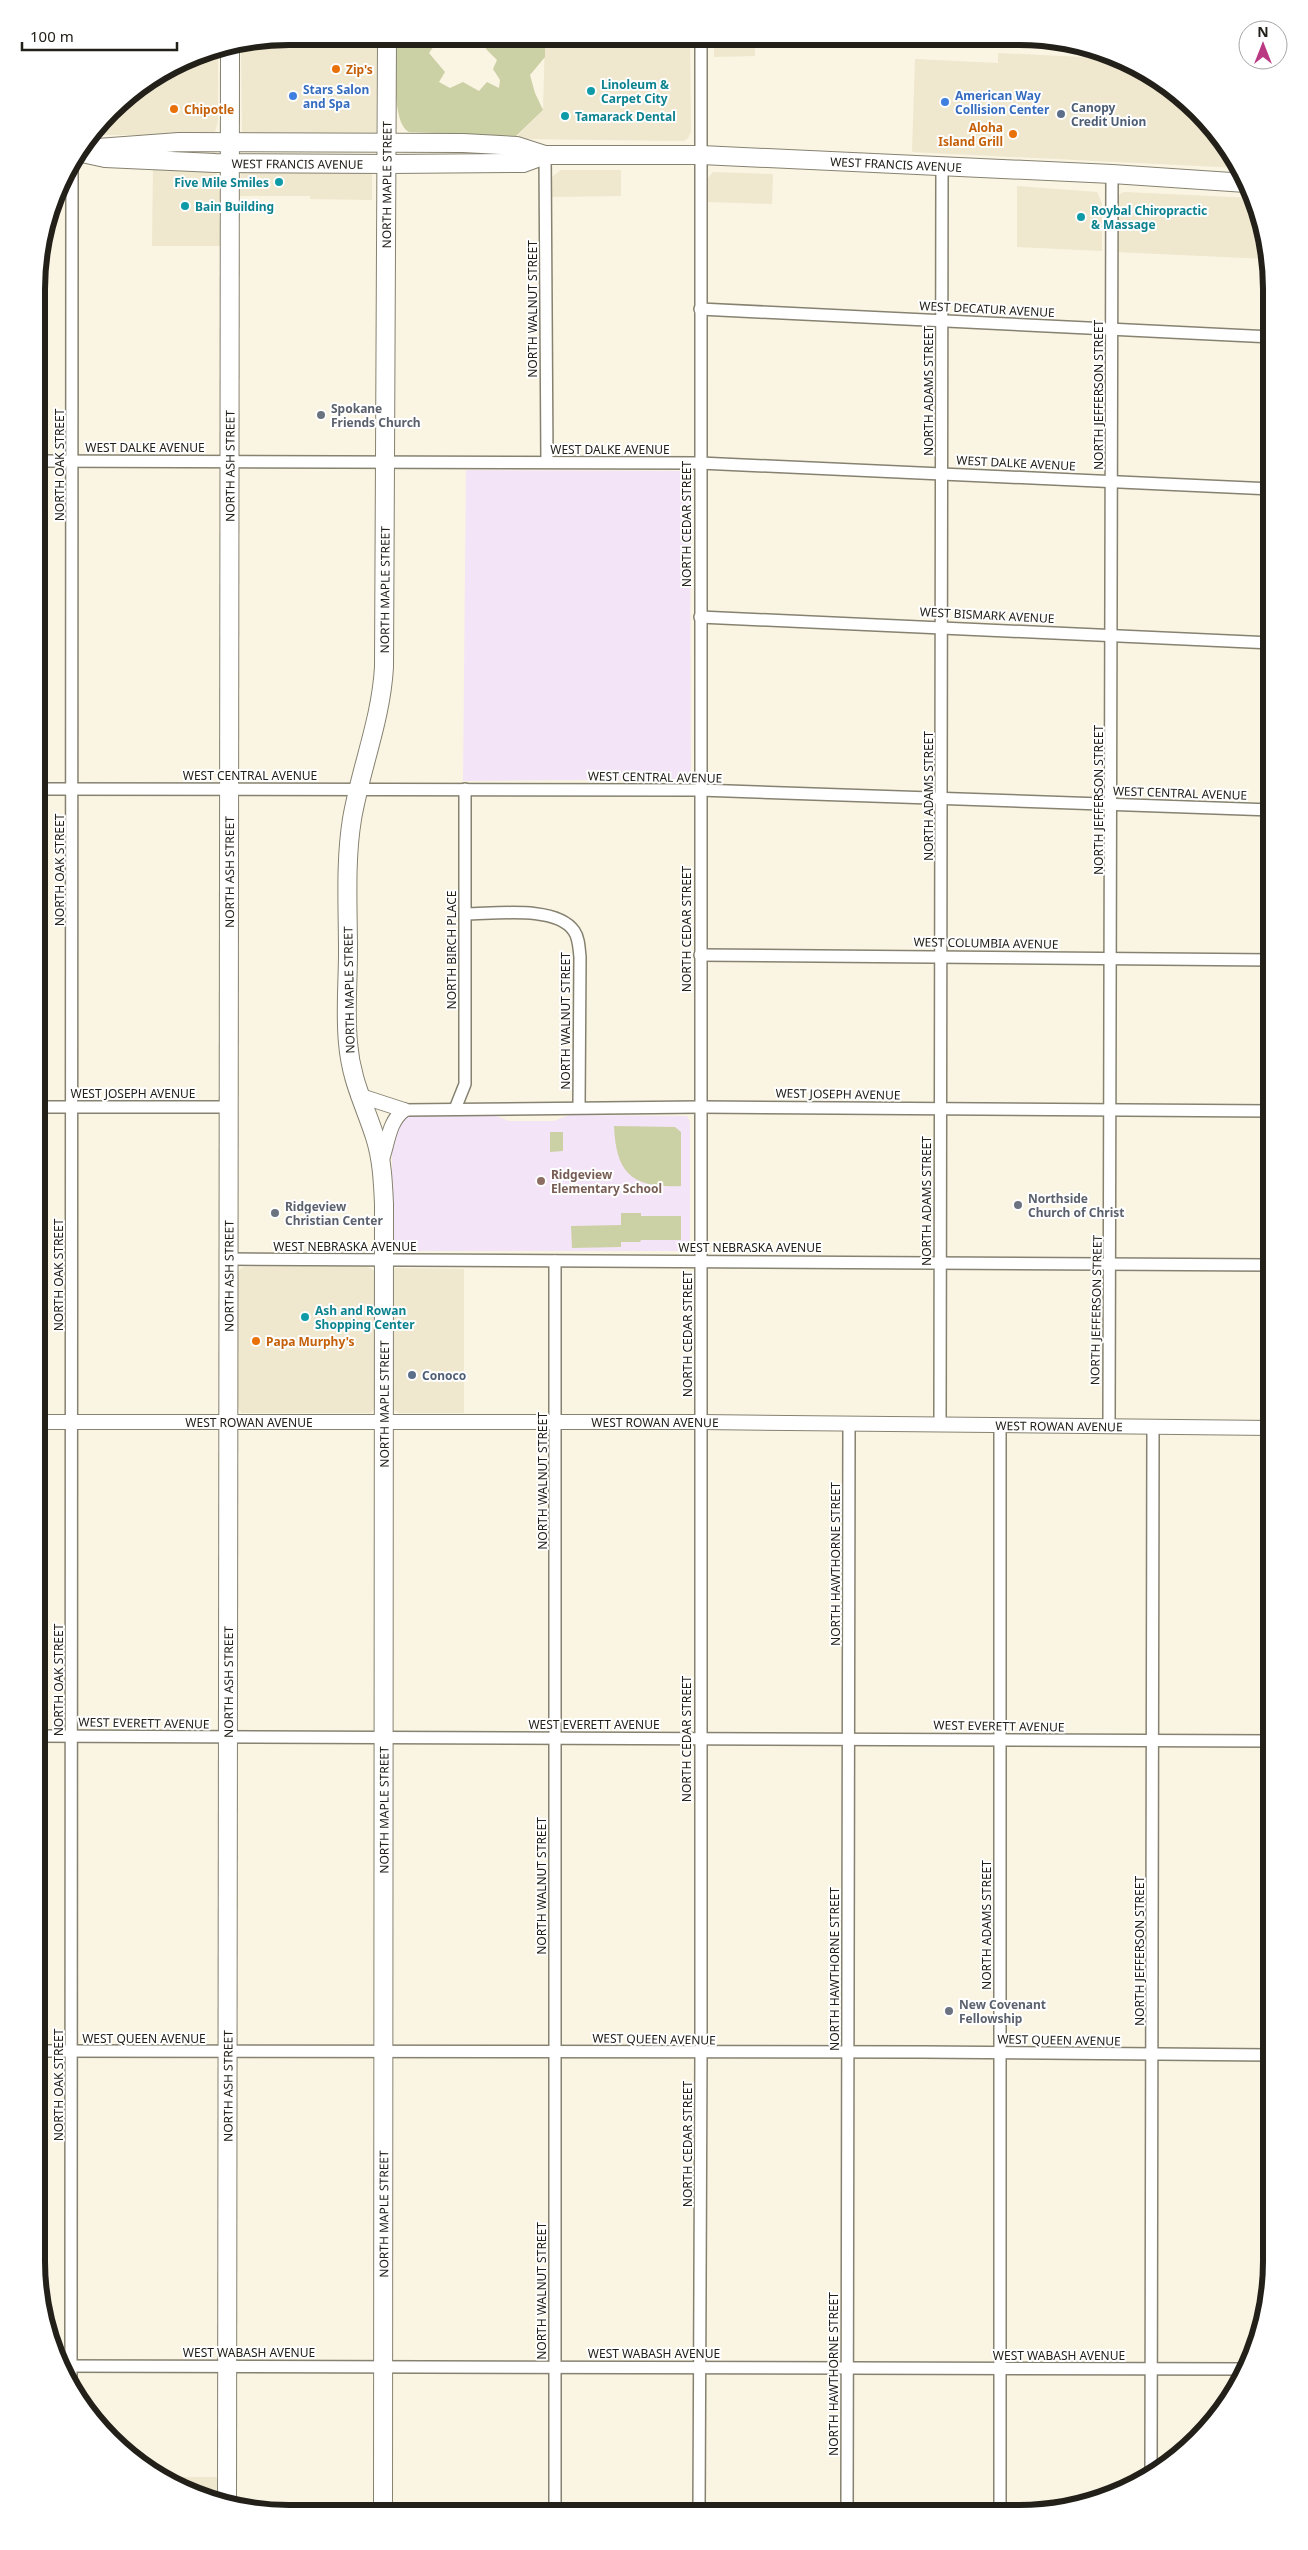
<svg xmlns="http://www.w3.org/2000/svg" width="1308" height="2550" font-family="'Noto Sans',sans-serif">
<rect width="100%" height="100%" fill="#faf4e2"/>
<g fill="#efe7ce">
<path d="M289 36 377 37 376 135 242 134 241 46Z"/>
<path d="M545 38 690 39 691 132 688 138 684 141 518 139V135L543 110Z"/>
<path d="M714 39H755V56L714 57Z"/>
<path d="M218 50V121L215 132 204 135H94L122 99 192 55Z"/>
<path d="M998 53 1123 59 1131 62 1186 99 1229 149 1239 168 912 152 915 59 998 63Z"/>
<path d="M153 168 212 170 216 173 220 181V246H152Z"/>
<path d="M561 170H621V196L552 197V177Z"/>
<path d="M241 171H372V200L310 199V196H239Z"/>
<path d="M713 172 773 174 772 204 707 202 708 178Z"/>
<path d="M1017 186 1097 192 1102 203V251L1017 247Z"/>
<path d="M1125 192 1254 198 1258 208 1267 259 1116 252V200L1121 193Z"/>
<path d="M244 1267H368L375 1271V1409L370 1413H242L239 1410 237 1404V1274L240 1269Z"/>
<path d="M395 1268 464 1269V1413H399L393 1409 392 1272Z"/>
<path d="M163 2477H218V2501L192 2494Z"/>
</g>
<g fill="#f4e4f7">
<path d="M466 470 684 471 690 474 691 774 688 779 463 781Z"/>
<path d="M569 1115 687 1116 690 1122V1245L687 1251H400L392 1247V1131L403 1116H496L509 1121H554Z"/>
</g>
<g fill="#ccd0a5">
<circle cx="453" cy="42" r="5.5"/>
<path d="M397 37H434L429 39 434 46 429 53 445 72 439 82 450 88 463 82 479 91 487 82 499 88 500 80 493 69 497 60 486 49 484 37 552 38 556 43 551 48 545 47V57L530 75 535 93 543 110 516 136 409 132C390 122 397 58 397 37Z"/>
<path d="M614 1126 675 1127 681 1132V1186C633 1188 616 1175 614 1126Z"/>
<path d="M550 1132H563V1151L550 1152Z"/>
<path d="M621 1213H641V1216H681V1240H641L640 1242H621V1247L572 1248 571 1226 621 1225Z"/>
</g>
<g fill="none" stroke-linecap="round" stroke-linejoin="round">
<g stroke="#868271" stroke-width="14">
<g id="minor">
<path d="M545 155 547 462"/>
<path d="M700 309 1272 337"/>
<path d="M38 461 700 463 1272 489"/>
<path d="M700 617 1272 643"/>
<path d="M38 789 700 790 1272 810"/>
<path d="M466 914C494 914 556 905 574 931 579 938 579 948 580 957L579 1107"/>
<path d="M700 955 1272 960"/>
<path d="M37 1107H229"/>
<path d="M455 1109 465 1084V789"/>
<path d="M404 1110 700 1107 1272 1111"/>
<path d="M229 1259 1271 1265"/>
<path d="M555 1261V2512"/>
<path d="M940 1425 942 167"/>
<path d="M1109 1426 1112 174"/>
<path d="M37 1736 1271 1741"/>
<path d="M36 2051 922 2052 1271 2055"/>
<path d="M61 2366 1246 2369"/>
<path d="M71 2386 72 164"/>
<path d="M1151 2475 1153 1427"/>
<path d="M699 2513 701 2053V39"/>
<path d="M847 2513 849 1424"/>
<path d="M1000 2514V1426"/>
</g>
</g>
<g stroke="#868271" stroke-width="16">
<g id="tertiary">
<path d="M358 1095 404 1110"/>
<path d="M381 1162C388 1144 388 1122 404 1110"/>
<path id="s1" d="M37 1422H701L1271 1428"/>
</g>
</g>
<g stroke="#868271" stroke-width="20">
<g id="primary">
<path id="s2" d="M84 149 179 142 463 143 517 146 545 155H701L1112 174 1246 183"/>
<path id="s3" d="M82 153 105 158 215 163 388 164 523 163 545 155"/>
<path id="s4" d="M227 2504 230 48"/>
<path id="s5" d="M383 2512 384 1204C383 1182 382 1159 375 1137 364 1103 351 1080 348 1043 345 1013 348 982 348 952 348 908 345 862 352 819 361 767 381 720 384 667L387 37"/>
</g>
</g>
<use href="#minor" stroke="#fff" stroke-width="11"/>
<use href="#tertiary" stroke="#fff" stroke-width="14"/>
<use href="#primary" stroke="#fff" stroke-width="18"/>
</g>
<g fill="#e8710a" stroke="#fff" stroke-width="2">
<circle cx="336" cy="69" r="5"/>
<circle cx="174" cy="109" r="5"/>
<circle cx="1013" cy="134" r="5"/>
<circle cx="256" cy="1341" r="5"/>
</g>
<g fill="#0f9aa8" stroke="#fff" stroke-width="2">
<circle cx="591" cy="91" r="5"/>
<circle cx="565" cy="116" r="5"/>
<circle cx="279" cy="182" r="5"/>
<circle cx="185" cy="206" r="5"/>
<circle cx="1081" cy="217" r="5"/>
<circle cx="305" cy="1317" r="5"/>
</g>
<g fill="#3f7fe0" stroke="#fff" stroke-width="2">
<circle cx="293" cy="96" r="5"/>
<circle cx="945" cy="102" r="5"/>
</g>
<g fill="#5c6f8a" stroke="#fff" stroke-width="2">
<circle cx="1061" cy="114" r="5"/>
<circle cx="412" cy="1375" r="5"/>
</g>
<g fill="#6b7280" stroke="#fff" stroke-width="2">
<circle cx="321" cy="415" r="5"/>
<circle cx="1018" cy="1205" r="5"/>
<circle cx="275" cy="1213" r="5"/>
<circle cx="949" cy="2011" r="5"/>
</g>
<circle fill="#8d6e63" stroke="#fff" stroke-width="2" cx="541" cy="1181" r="5"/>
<g text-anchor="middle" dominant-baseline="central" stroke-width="4" stroke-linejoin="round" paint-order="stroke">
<g font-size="12" font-weight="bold" fill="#c56008" stroke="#fff" text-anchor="start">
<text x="346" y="69">Zip's</text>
<text x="184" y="109">Chipotle</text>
<text x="1003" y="127" text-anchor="end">Aloha<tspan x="1003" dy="14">Island Grill</tspan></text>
<text x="266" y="1341">Papa Murphy's</text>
</g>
<g font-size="12" font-weight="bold" fill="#0d838f" stroke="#fff" text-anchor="start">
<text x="601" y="84">Linoleum &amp;<tspan x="601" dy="14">Carpet City</tspan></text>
<text x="575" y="116">Tamarack Dental</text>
<text x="269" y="182" text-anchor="end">Five Mile Smiles</text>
<text x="195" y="206">Bain Building</text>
<text x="1091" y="210">Roybal Chiropractic<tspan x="1091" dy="14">&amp; Massage</tspan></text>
<text x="315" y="1310">Ash and Rowan<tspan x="315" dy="14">Shopping Center</tspan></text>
</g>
<g font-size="12" font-weight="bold" fill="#366cbe" stroke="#fff" text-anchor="start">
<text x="303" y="89">Stars Salon<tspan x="303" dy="14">and Spa</tspan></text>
<text x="955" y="95">American Way<tspan x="955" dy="14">Collision Center</tspan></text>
</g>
<g font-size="12" font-weight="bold" fill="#4e5e75" stroke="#fff" text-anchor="start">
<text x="1071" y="107">Canopy<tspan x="1071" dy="14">Credit Union</tspan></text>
<text x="422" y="1375">Conoco</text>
</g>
<g font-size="12" fill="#222019" stroke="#fff">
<text stroke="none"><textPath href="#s3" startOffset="216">WEST FRANCIS AVENUE</textPath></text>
<text stroke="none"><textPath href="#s2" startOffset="814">WEST FRANCIS AVENUE</textPath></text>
<text stroke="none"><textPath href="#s5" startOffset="2336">NORTH MAPLE STREET</textPath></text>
<text transform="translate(532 309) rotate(-90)">NORTH WALNUT STREET</text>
<text transform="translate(987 309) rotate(3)">WEST DECATUR AVENUE</text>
<text transform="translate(928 391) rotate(-90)">NORTH ADAMS STREET</text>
<text transform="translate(1098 395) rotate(-90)">NORTH JEFFERSON STREET</text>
<text x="145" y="447">WEST DALKE AVENUE</text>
<text x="610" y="449">WEST DALKE AVENUE</text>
<text transform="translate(1016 463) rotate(3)">WEST DALKE AVENUE</text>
<text transform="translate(59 465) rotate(-90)">NORTH OAK STREET</text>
<text stroke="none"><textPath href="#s4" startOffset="2038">NORTH ASH STREET</textPath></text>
<text transform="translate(686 524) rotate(-90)">NORTH CEDAR STREET</text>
<text stroke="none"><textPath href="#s5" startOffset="1931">NORTH MAPLE STREET</textPath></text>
<text transform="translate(987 615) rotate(3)">WEST BISMARK AVENUE</text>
<text x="250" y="775">WEST CENTRAL AVENUE</text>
<text transform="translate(655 777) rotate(1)">WEST CENTRAL AVENUE</text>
<text transform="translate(1180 793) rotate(2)">WEST CENTRAL AVENUE</text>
<text transform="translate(928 796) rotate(-90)">NORTH ADAMS STREET</text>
<text transform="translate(1098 800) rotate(-90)">NORTH JEFFERSON STREET</text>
<text transform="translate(59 870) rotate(-90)">NORTH OAK STREET</text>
<text stroke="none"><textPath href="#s4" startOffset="1632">NORTH ASH STREET</textPath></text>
<text transform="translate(686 929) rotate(-90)">NORTH CEDAR STREET</text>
<text transform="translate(986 943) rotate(1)">WEST COLUMBIA AVENUE</text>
<text transform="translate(451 950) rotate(-90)">NORTH BIRCH PLACE</text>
<text transform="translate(349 990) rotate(-91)">NORTH MAPLE STREET</text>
<text transform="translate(565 1021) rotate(-90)">NORTH WALNUT STREET</text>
<text x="133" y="1093">WEST JOSEPH AVENUE</text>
<text transform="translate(838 1094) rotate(1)">WEST JOSEPH AVENUE</text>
<text transform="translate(926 1201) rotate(-90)">NORTH ADAMS STREET</text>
<text x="345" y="1246">WEST NEBRASKA AVENUE</text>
<text x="750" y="1247">WEST NEBRASKA AVENUE</text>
<text transform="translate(58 1275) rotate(-90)">NORTH OAK STREET</text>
<text stroke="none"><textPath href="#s4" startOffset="1228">NORTH ASH STREET</textPath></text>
<text transform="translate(1096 1310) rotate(-89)">NORTH JEFFERSON STREET</text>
<text transform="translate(687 1334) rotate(-90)">NORTH CEDAR STREET</text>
<text stroke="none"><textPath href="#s5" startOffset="1108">NORTH MAPLE STREET</textPath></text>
<text stroke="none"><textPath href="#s1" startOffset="212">WEST ROWAN AVENUE</textPath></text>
<text stroke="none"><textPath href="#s1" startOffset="618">WEST ROWAN AVENUE</textPath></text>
<text stroke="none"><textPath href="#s1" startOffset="1022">WEST ROWAN AVENUE</textPath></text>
<text transform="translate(542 1481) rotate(-90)">NORTH WALNUT STREET</text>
<text transform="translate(835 1564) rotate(-90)">NORTH HAWTHORNE STREET</text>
<text transform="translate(58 1680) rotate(-90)">NORTH OAK STREET</text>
<text stroke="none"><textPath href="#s4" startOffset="822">NORTH ASH STREET</textPath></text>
<text transform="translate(144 1723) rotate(1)">WEST EVERETT AVENUE</text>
<text x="594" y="1724">WEST EVERETT AVENUE</text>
<text transform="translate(999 1726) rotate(1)">WEST EVERETT AVENUE</text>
<text transform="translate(686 1739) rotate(-90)">NORTH CEDAR STREET</text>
<text stroke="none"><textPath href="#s5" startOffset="702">NORTH MAPLE STREET</textPath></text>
<text transform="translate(541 1886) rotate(-90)">NORTH WALNUT STREET</text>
<text transform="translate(986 1925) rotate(-90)">NORTH ADAMS STREET</text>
<text transform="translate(1139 1951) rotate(-90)">NORTH JEFFERSON STREET</text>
<text transform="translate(834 1969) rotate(-90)">NORTH HAWTHORNE STREET</text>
<text x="144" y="2038">WEST QUEEN AVENUE</text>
<text transform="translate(654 2039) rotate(1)">WEST QUEEN AVENUE</text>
<text transform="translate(1059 2040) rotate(1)">WEST QUEEN AVENUE</text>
<text transform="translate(58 2085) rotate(-90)">NORTH OAK STREET</text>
<text stroke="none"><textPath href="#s4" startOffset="418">NORTH ASH STREET</textPath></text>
<text transform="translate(687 2144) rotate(-90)">NORTH CEDAR STREET</text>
<text stroke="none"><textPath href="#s5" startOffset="298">NORTH MAPLE STREET</textPath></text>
<text transform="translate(541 2291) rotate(-90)">NORTH WALNUT STREET</text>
<text x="249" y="2352">WEST WABASH AVENUE</text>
<text x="654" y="2353">WEST WABASH AVENUE</text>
<text x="1059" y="2355">WEST WABASH AVENUE</text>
<text transform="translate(833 2374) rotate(-90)">NORTH HAWTHORNE STREET</text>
</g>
<g font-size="12" font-weight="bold" fill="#5b616d" stroke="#fff" text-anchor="start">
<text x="331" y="408">Spokane<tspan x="331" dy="14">Friends Church</tspan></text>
<text x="1028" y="1198">Northside<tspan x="1028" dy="14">Church of Christ</tspan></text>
<text x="285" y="1206">Ridgeview<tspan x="285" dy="14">Christian Center</tspan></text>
<text x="959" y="2004">New Covenant<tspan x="959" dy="14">Fellowship</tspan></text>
</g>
<g font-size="12" font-weight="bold" fill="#785e54" stroke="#fff" text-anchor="start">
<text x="551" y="1174">Ridgeview<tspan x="551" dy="14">Elementary School</tspan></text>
</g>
</g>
<path d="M0 0H1308V2550H0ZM289 45H1019A244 244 0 0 1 1263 289V2261A244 244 0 0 1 1019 2505H289A244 244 0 0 1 45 2261V289A244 244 0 0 1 289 45Z" fill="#fff" fill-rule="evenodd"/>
<path fill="none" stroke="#222019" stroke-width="6" d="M289 45H1019A244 244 0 0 1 1263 289V2261A244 244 0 0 1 1019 2505H289A244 244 0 0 1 45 2261V289A244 244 0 0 1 289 45Z"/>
<g transform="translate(1263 45)"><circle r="24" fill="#ffffff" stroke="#a7a6a3"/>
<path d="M0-4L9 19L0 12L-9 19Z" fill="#ba3983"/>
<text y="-8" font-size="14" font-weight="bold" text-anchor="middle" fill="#222019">N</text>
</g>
<path d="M22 42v8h155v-8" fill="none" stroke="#222019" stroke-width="2.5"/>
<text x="30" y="42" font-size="15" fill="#222019" stroke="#ffffff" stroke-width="4" paint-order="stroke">100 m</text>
</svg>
